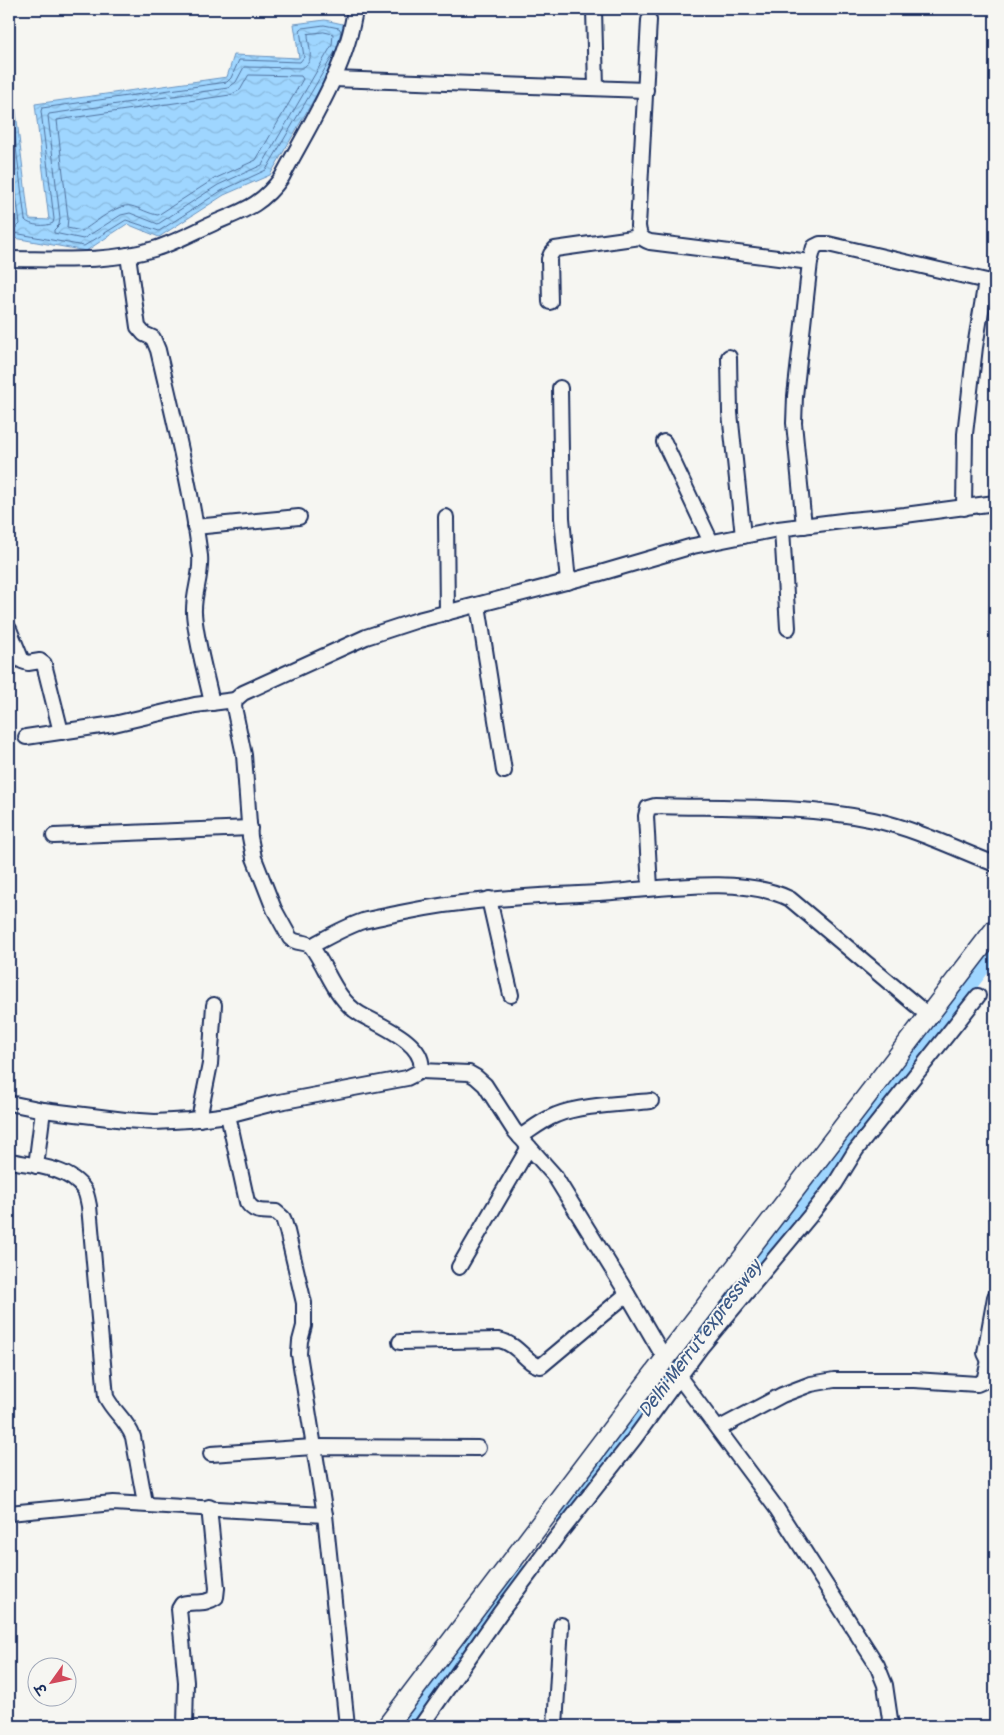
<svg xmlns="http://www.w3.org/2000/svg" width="1004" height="1735" font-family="Pangolin,'Playpen Sans Deva',sans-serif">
<defs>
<pattern id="water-waves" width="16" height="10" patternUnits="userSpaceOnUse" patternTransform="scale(1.25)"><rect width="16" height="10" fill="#9fd6ff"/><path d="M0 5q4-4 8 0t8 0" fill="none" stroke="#88b8dd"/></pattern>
</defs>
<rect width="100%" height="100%" fill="#f6f6f2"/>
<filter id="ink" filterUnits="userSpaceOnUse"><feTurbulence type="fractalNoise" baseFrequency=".02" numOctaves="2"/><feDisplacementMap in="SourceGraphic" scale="10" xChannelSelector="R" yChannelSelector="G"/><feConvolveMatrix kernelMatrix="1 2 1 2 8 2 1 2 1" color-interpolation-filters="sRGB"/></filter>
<g filter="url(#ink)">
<path fill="url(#water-waves)" stroke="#6a93bf" d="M325 20 347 25 343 49 270 175 224 195 159 237 127 224 86 251 9 237V63H10L29 219 49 220 35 104 227 77 234 55 299 58 294 24Z"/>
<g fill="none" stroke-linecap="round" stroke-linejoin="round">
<g stroke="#50729e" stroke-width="1">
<path d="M324 32 333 34 332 45 262 165 218 185 158 224 130 213 121 215 83 239 54 233V230L59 225 60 218 48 116 49 114 228 88 236 82 244 67 302 68C316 61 308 47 308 34Z"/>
<path d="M249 75 301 76 303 79 256 160 214 179 158 215C149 214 140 208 131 206 117 203 94 224 82 231L67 228 68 218 57 120 230 95 240 90Z"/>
<path d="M9 90 25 220C30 226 46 227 53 223L54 219 41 111 42 108 227 82 231 78 239 60 300 62 304 57 300 30 302 28 324 25 339 28 341 31 339 41"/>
<path d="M9 142 20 224 17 227 9 226"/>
<path d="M9 232 84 246 126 220 159 231 221 191 266 170 336 50"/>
</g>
<g stroke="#9fd6ff" stroke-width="16">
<path d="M700 1339 995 951"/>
<path d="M564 1518 678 1368"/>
<path d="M405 1726 522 1573"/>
</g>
<g stroke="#1b2f5e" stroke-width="18">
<g id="street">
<path d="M594 9 596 88"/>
<path d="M649 20 638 226C639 235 641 239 650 242L810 262"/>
<path d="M333 79 646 90"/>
<path d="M128 255 138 327 144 334 153 338 158 350C174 419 191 487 200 556 202 576 193 593 194 613 196 642 206 674 212 703"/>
<path d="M9 259C56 259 108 263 154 249 174 243 194 232 214 223 245 210 262 205 282 177 310 124 347 68 355 9"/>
<path d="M550 302 549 259 551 254 555 249 640 237"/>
<path d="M729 357 730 413 743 536"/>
<path d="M560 388 562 518 568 582"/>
<path d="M664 442 711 542"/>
<path d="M964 508 965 434 975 347 986 281"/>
<path d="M446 517 447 613"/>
<path d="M804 526 794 423 795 396 810 262 814 247 820 244H828L995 283"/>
<path d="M195 527 299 517"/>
<path d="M782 529 788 628"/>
<path d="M478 605 504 771"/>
<path d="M9 629 22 661 28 663 40 661 44 664 61 732"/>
<path d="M26 737 114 724 195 705 235 700"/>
<path d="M54 836 250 828"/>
<path d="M650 888 646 816 648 808 655 806C726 808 805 805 874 820 916 829 956 849 995 864"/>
<path d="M489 899 511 995"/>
<path d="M311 946C328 937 345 927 363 921 375 918 387 916 400 913 466 899 532 896 599 893 655 890 740 874 790 899L929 1016"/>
<path d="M421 1071 469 1073 476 1077 485 1085 514 1130 554 1175 622 1285 665 1359"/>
<path d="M9 1103 43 1110 125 1120 155 1122 189 1120 228 1115 274 1103 407 1078 421 1071C427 1043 379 1025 360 1014 335 999 328 969 311 946 305 941 296 944 290 938L274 909 254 858 250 837 244 755 234 707 235 700 243 693 366 637 418 620 597 574 693 546 778 529 850 520 905 515 995 503"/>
<path d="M228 1115 247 1202C256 1215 263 1210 276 1212L283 1218 287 1231 304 1303V1326L300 1341 299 1354 325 1515 347 1726"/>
<path d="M199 1119 210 1064 214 1005"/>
<path d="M520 1137C532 1129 543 1120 556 1115 580 1105 624 1104 651 1101"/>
<path d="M9 1161C33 1165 70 1167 85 1191 87 1195 88 1201 89 1206L106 1397C114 1413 127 1420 133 1437L145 1503"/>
<path d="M36 1166 43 1110"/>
<path d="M459 1267 529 1147"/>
<path d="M400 1342 499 1340C519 1344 528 1366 541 1366L627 1294"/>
<path d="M989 1361 985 1353 995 1297"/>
<path d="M679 1377 777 1509 877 1665 885 1685 891 1726"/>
<path d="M718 1429 782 1395 811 1384 834 1380H914L977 1384 984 1381 989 1361 995 1359"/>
<path d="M211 1454 313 1447 478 1448"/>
<path d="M9 1513 113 1503 325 1515"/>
<path d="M185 1726 186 1682 179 1609 182 1604C195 1601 205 1605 216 1597L217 1588 209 1507"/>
<path d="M421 1726 500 1613 556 1538 634 1439 701 1347 810 1216 835 1184 856 1150 978 996"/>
<path d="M555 1726 561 1625"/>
</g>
</g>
<g stroke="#1b2f5e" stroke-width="22">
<path id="secondary" d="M387 1726 665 1359 995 929"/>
</g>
<use href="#street" stroke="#f6f6f2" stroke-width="14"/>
<use href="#secondary" stroke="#f6f6f2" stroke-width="19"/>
</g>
</g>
<g text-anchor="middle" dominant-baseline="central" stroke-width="4" stroke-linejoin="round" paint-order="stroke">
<g font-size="19" font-style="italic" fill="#3c5986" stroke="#f6f6f2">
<text transform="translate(700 1339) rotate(-53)">Delhi Merrut expressway</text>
</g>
</g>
<rect width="1004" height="1735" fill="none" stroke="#f6f6f2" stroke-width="30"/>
<rect x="15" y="15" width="974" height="1705" fill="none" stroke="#1b2f5e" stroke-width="2" filter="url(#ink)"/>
<g transform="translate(52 1682) rotate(237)"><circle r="24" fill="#f6f6f2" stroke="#9ea6b7"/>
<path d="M0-4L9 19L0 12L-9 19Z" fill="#d1495b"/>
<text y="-8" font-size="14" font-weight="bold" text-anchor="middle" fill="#1b2f5e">उ</text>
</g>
</svg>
